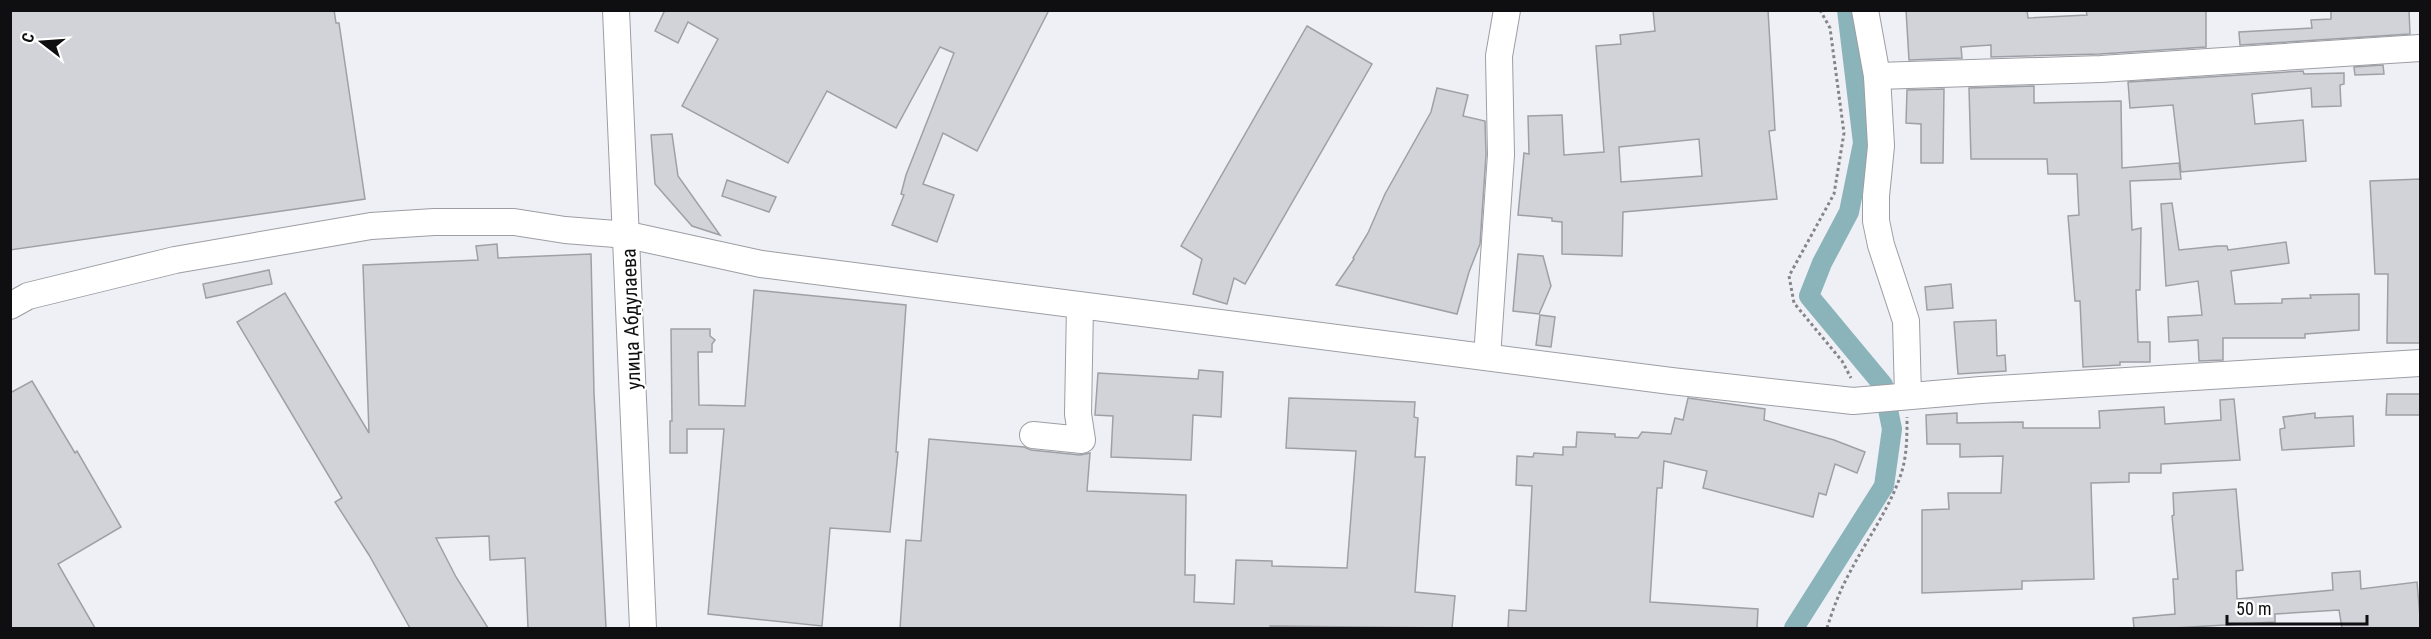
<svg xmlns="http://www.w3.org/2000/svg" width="2431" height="639" font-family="'Roboto Condensed',sans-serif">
<rect width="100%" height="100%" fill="#efeff6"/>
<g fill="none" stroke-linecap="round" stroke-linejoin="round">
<path stroke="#8ab4b9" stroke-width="20" d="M1794 628 1884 486 1892 429 1883 385 1809 296 1822 263 1849 212 1863 143 1847 10"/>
</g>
<g fill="#d2d3d9" stroke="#9fa0a6" stroke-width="1.5" fill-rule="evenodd">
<path d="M10 10H334L336 23H339L365 199 10 250Z"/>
<path d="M665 10H1049L977 151 943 133 923 184 954 195 937 242 892 225 904 195 901 194 906 175 954 53 940 47 896 128 827 91 788 163 682 106 718 39 688 22 678 43 655 31Z"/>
<path d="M1653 10H1768L1775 130 1769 131 1777 199 1623 212 1622 256 1562 254V222L1552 221V218L1518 215 1524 153 1529 154 1528 116 1562 115 1564 155 1604 152 1596 46 1621 44 1620 35 1655 31ZM1699 139 1702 176 1621 182 1619 147Z"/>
<path d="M1906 10H2027L2028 18 2087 15 2086 10H2206V47L2100 54 1991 57V45L1961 47 1962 58 1909 60Z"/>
<path d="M2331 10H2409L2410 34 2240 45 2239 32 2312 28 2311 20 2331 19Z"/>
<path d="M1307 26 1372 64 1245 284 1234 278 1227 304 1193 294 1202 259 1181 246Z"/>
<path d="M2383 65 2384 74 2355 75 2354 67Z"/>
<path d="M2303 71 2304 74 2344 73V84L2340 85 2341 106 2312 107 2311 88 2252 94 2255 124 2303 120 2306 161 2181 172 2173 105 2130 108 2128 82Z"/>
<path d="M2034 86V103L2121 101 2122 168 2179 163 2181 179 2130 181 2132 230 2141 228 2140 290H2136L2138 342H2150V362H2120V365L2083 367 2080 301H2075L2068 216 2079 215 2077 174H2048L2047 159H1971L1969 88Z"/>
<path d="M1437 88 1468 95 1463 116 1485 121 1486 155 1480 244 1469 272 1457 314 1336 285 1354 259 1353 258 1368 233 1385 194 1431 112Z"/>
<path d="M1944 89 1943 163H1921V124L1906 123 1907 90Z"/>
<path d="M672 134 678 176 720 235 692 226 655 184 651 135Z"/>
<path d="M2421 179V343H2387L2388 274H2375L2370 181Z"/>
<path d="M727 180 776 197 769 212 722 196Z"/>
<path d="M2172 203 2179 250 2218 246H2227L2228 250 2286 242 2289 263 2231 271 2235 304 2282 303V299L2311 298 2310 295 2359 294V330L2305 334V338H2223V360L2199 361 2198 340 2169 342 2168 317 2202 315 2198 281 2166 286 2161 204Z"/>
<path d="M497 244 498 258 591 254 594 393 606 628H528L525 558 490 560 489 536 436 538 456 577 488 628H410L369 555 335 502 342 498 237 322 285 293 369 433 363 265 478 260 476 246Z"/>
<path d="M1518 254 1543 256 1551 286 1539 314 1513 311Z"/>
<path d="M269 270 272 284 206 298 203 284Z"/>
<path d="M1951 284 1953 308 1927 310 1925 287Z"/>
<path d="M754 290 906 305 896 452H898L890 532 830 528 822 626 708 614 724 429H687V453H670V421H672L671 329H710V336L715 340 712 344V352H698L699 405 745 406Z"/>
<path d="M1540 315 1555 317 1551 347 1536 345Z"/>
<path d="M1996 320 1997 356 2005 355 2006 371 1958 374 1954 322Z"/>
<path d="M1199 370 1223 372 1221 417 1193 415 1191 460 1111 457 1113 416 1095 415 1098 373 1198 379Z"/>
<path d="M32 381 75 453 77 451 121 527 58 564 95 628H10V393Z"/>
<path d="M2387 394H2421V415H2386Z"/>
<path d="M1289 398 1415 402 1414 417 1418 418 1415 457H1425L1415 592 1455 596 1452 628 1270 626V628H900L906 540 921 541 929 439 1024 447 1031 450 1080 455 1090 453 1087 491 1186 495 1185 575H1195L1194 602 1234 604 1236 560 1272 561V566L1347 568 1356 451 1286 448Z"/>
<path d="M1688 398 1765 409 1764 420 1834 440 1865 452 1857 473 1835 464 1826 495 1819 493 1813 517 1703 488 1707 471 1664 461 1662 488H1657L1650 602 1758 609 1757 628H1508L1509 610 1526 611 1532 486 1516 485 1517 456 1533 457 1534 453 1563 455V447H1576L1577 432 1615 434V437L1638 438 1642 432 1671 434 1675 418 1683 420Z"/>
<path d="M2234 399 2240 460 2161 464V473H2129V482L2091 483 2094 579 2022 581V589L1922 593V510L1949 509 1948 493H2001L2003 456 1960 457V444H1927L1926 415 1957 413V423L2023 422V428H2100L2099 411 2164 407 2165 424 2221 420 2220 400Z"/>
<path d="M2315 413V418L2353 416 2354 446 2282 450 2280 433V429L2285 428 2283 417Z"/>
<path d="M2236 489 2243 570 2236 571 2237 599 2333 590 2332 573 2360 571 2361 589 2417 582 2421 628H2342L2339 610 2275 614V622L2174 628H2134L2133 618 2175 614 2173 579H2178L2172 516 2174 515 2173 493Z"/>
</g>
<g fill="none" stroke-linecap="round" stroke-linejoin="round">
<g stroke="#9d9ea4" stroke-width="28">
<g id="minor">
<path d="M616 10 643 628"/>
<path d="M1865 10 1877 76 1881 146 1876 196V221L1881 245 1906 321 1908 396"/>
<path d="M1877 76 2101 69 2420 48"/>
<path d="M10 306 28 296 175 260 371 226 434 222H514L565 230 628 235 761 264 1671 381 1853 401 1981 390 2420 363"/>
<path d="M1487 357 1501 155 1499 56 1507 10"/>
<path d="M1033 435 1082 440 1078 414 1080 306"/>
</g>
</g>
<g stroke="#858589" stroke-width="3" stroke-dasharray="3 3" stroke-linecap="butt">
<path d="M1820 10 1830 28 1844 133 1834 194 1789 276 1794 303 1842 361 1851 378"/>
<path d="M1827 628C1833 609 1840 590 1850 572 1866 541 1888 511 1900 477 1907 458 1907 438 1907 417"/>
</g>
<use href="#minor" stroke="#fff" stroke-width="26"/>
</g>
<g text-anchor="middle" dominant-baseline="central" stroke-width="4.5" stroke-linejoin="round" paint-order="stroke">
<g font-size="20" fill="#0f0f11" stroke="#fff">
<text transform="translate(631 319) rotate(-92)">улица Абдулаева</text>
</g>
</g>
<rect width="2431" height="639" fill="none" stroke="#0f0f11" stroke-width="24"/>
<g transform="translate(42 42) rotate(287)" stroke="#ffffff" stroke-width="4.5" paint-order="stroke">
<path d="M0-4.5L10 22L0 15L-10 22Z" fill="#0f0f11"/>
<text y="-9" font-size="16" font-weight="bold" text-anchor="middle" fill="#0f0f11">С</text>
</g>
<path d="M2227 615v9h140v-9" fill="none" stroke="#0f0f11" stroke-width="3"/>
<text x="2236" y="615" font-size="18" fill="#0f0f11" stroke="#ffffff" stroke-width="4.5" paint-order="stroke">50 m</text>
</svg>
